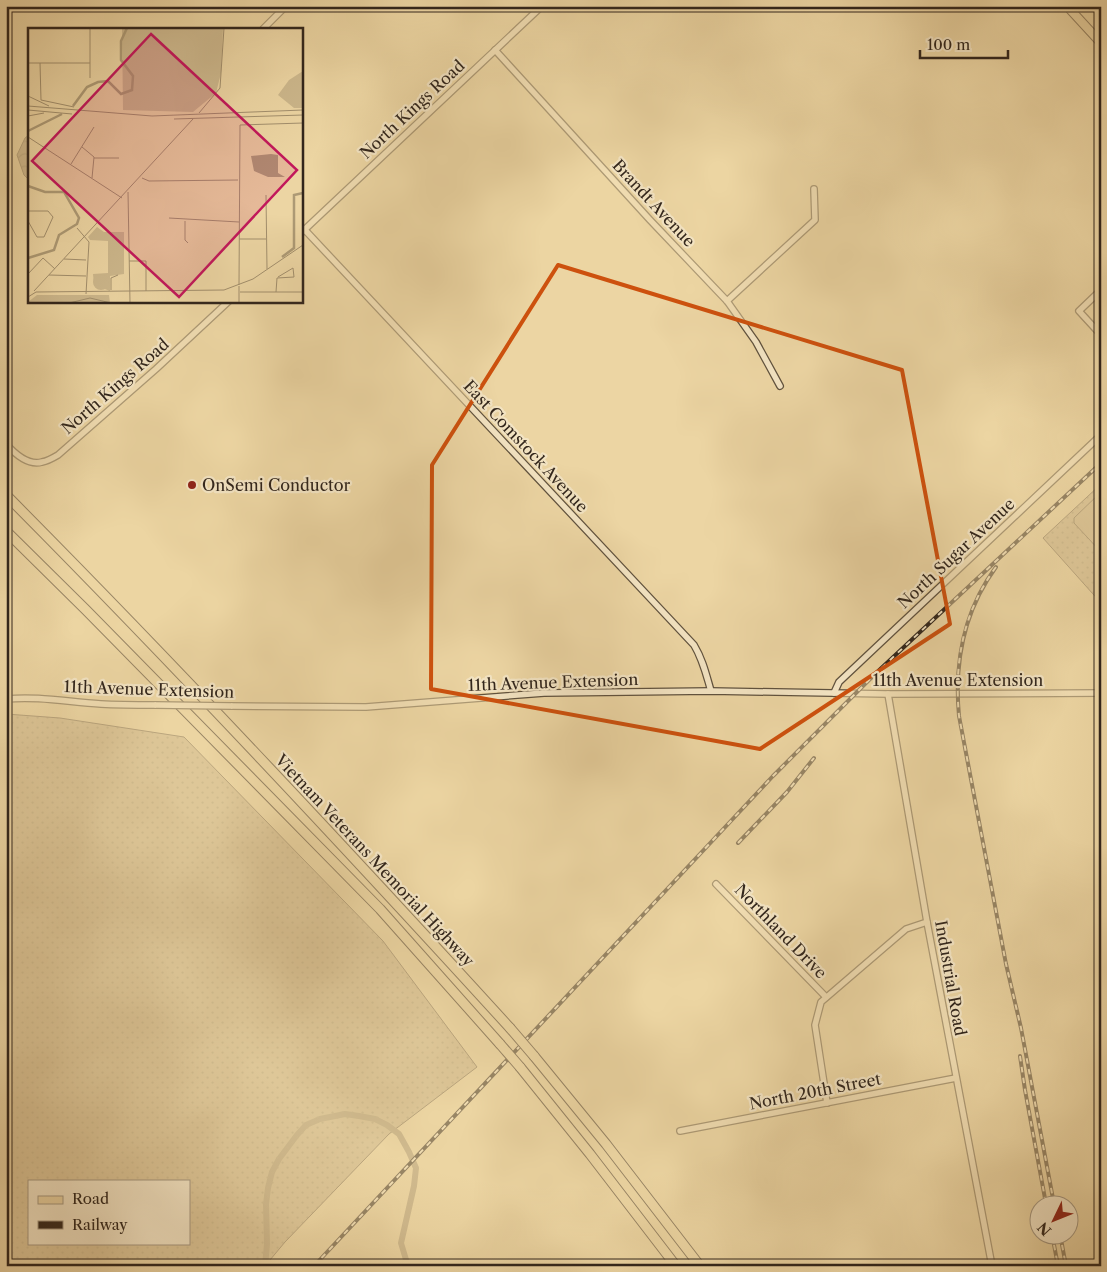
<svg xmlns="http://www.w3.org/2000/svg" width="1107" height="1272" font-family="'Libre Caslon Text',serif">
<defs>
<pattern id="grass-dots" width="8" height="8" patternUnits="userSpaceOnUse" patternTransform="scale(1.25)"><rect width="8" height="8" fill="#ccb78c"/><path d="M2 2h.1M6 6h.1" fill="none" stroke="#b09d78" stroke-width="1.8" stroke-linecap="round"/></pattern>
<pattern id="water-waves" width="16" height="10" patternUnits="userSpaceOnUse" patternTransform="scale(1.25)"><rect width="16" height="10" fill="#ad9a75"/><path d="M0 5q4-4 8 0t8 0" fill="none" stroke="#8d7d5f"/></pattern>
</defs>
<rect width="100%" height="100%" fill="#ecd5a3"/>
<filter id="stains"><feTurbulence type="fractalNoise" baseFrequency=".004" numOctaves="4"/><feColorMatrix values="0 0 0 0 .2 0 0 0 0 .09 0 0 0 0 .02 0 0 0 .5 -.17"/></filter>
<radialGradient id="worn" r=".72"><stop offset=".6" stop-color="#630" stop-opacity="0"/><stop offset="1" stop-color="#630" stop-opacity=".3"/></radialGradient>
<g fill="url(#grass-dots)" stroke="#7f6e54" fill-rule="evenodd">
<path d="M1101 484V603L1043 538Z"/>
<path d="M6 714 60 718 184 737 383 941 477 1067 389 1134 285 1242 265 1266H6ZM29 1181H189V1243H29Z"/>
</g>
<path fill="#ccb78c" stroke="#7f6e54" d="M1101 492V552L1074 523V518Z"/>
<path fill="url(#water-waves)" stroke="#7c6c51" d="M29 135V180L24 175 17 155 25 138Z"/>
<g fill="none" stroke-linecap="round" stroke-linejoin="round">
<path stroke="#ad9a75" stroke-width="6" d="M265 1266 267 1244 266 1204 268 1188 272 1172 279 1159 297 1135 306 1125 320 1119 345 1114 359 1116 375 1119 387 1125 399 1134 409 1152 416 1168 414 1186 401 1243 407 1263 409 1266"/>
<g stroke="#60523e" stroke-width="8">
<g id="minor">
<path d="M263 29 286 6"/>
<path d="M495 50 650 220 727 301 756 342 780 386"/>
<path d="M305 230C434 369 565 506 694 645 703 660 706 674 711 691"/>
<path d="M301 233 542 6"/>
<path d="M1101 290 1079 311 1101 335"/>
<path d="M727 301 815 220 814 189"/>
<path d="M6 444C15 454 28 466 42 462 48 461 53 458 58 455L156 369 229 301"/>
<path d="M834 693 839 682 1101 435"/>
<path d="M888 694 927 922 992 1266"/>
<path d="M6 699C39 696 68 702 101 704 119 705 137 705 156 705"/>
<path d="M231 706 366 707 544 693 711 691 888 694 1101 693"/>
<path d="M716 884 826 997"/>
<path d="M827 1103 815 1025 821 1002 906 929 927 922"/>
<path d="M680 1131 956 1078"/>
</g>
</g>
<g stroke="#32261c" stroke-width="10">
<path id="major" d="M1067 6 1101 43"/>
</g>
<g stroke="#32261c" stroke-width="11">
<g id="highway">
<path d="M6 495C178 668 345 847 510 1028"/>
<path d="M6 531 86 610 380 909 500 1044"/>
<path d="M534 1056 606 1144 700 1266"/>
<path d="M520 1067 590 1154 676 1266"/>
</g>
</g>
<use href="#minor" stroke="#f3e4c3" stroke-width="5.5"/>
<use href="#major" stroke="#ecd5a3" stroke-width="8"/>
<use href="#highway" stroke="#ecd5a3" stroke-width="9"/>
<g stroke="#32261c" stroke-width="4">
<g id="rail">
<path d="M996 567C963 612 954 662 959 716L1006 964 1021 1028 1054 1204"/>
<path d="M738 843 787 792 814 758"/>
<path d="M1020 1056 1025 1090 1046 1204"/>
<path d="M1052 1234 1058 1266"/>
<path d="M1060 1234 1066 1266"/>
<path d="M314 1266 773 776 874 675 1101 463"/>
</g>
</g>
<use href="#rail" stroke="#f3e4c3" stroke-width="2" stroke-dasharray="5.5" stroke-linecap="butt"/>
<g stroke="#60523e" stroke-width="8" stroke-linecap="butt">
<path id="minor-bridge" d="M156 705 231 706"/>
</g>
<g stroke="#32261c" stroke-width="11" stroke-linecap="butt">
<g id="highway-bridge">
<path d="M510 1028 534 1056"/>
<path d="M500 1044 520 1067"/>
</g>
</g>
<use href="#minor-bridge" stroke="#f3e4c3" stroke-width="5.5"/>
<use href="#highway-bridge" stroke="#ecd5a3" stroke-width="9"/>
</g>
<path d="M0 0H1107V1272H0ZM558 265 902 370 950 624 760 749 431 689 432 465Z" fill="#ecd5a3" fill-opacity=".55" fill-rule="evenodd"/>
<path fill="none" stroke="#cd510e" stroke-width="4" stroke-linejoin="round" d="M558 265 902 370 950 624 760 749 431 689 432 465Z"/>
<circle fill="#8f2418" stroke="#f3e4c3" stroke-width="2" cx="192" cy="485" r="5"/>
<g text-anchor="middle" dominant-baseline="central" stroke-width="4.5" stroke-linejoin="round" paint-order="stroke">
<g font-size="16" fill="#32261c" stroke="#f3e4c3">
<text transform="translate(412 109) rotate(-43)">North Kings Road</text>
<text transform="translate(654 203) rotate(47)">Brandt Avenue</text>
<text transform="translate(115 386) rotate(-41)">North Kings Road</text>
<text transform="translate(526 446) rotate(47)">East Comstock Avenue</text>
<text transform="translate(956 553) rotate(-43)">North Sugar Avenue</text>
<text x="958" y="680">11th Avenue Extension</text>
<text transform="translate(553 682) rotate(-2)">11th Avenue Extension</text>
<text transform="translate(149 689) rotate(2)">11th Avenue Extension</text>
<text transform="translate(375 860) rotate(47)">Vietnam Veterans Memorial Highway</text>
<text transform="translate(781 931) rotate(46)">Northland Drive</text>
<text transform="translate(951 978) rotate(80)">Industrial Road</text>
<text transform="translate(815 1091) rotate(-11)">North 20th Street</text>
</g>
<g font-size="16" fill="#32261c" stroke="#f3e4c3" text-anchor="start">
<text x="202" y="485">OnSemi Conductor</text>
</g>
</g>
<g transform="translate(28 28)">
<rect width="275" height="275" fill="#ecd5a3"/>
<path d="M94 0H195L193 45 188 65 165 84 95 82ZM275 43V80H266L250 67 261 52ZM69 199 76 204H96V246L82 248V263L66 257 65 246 80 245V213L62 212 60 209ZM9 267H81L82 275 0 274Z" fill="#ccb78c"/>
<path d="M85 209 95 210V219L90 218 89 223 95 222 94 231H86V226L81 227 80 218H90ZM65 254a8 8 0 1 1 16 0a8 8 0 1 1-16 0Z" fill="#ccb78c"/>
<path d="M243 126 250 127V145L257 149H240L226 143 223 128Z" fill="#ad9a75"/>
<path fill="none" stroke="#ad9a75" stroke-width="2.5" d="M45 78 59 59 70 54 80 53 93 66 104 62 105 48 93 32V13L99 0M0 103 34 86M0 158 17 164H36L51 190 49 196 31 207 26 222 0 230M254 229 266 220V167L275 165"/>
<path fill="none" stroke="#a28f6d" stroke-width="1" d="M62 0V50M0 35H62M12 35 13 72 46 79M0 68 21 78M0 78 124 88 275 82M0 82 44 86M171 85 192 60 196 0M0 88 16 85M146 91 275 87M0 109 94 170M54 119 66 129 64 150M66 130H91M43 136 66 99M114 150 121 153 210 152M100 164 102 275M238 167 239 241M0 183H20L25 189 16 209H9L0 193M141 190 211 194M157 193V212L160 215M49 200 61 214 58 266M211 211H238M36 231 58 232M101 233H118V263M0 246 15 230 27 241M21 247 58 248M211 257 212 97 275 95M83 262V250L90 247M6 263 165 91M212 264H275M248 264 249 250 266 249 265 240 250 249M0 269 8 264 196 262 225 251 275 217M41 275 62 270 83 275M211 275V258"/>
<path fill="#c2185b" fill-opacity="0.15" stroke="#c2185b" stroke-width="2.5" d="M123 6 269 142 151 269 4 133Z"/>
<rect width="275" height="275" fill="none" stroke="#32261c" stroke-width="2.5"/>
</g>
<rect width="1107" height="1272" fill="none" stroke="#ecd5a3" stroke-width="25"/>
<rect x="8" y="8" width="1092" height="1257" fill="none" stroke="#32261c" stroke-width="2.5"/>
<rect x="12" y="12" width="1082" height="1247" fill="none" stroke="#32261c"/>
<rect x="28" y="1180" width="162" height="65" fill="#f3e4c3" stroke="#a69880"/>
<rect x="38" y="1196" width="25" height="8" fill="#ecd5a3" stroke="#a69880"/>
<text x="72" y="1204" font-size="15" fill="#32261c">Road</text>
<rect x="38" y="1221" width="25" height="8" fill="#32261c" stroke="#a69880"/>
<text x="72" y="1230" font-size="15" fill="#32261c">Railway</text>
<g transform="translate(1054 1220) rotate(227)"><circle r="24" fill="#f3e4c3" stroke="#a69880"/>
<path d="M0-4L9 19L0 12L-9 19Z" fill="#8f2418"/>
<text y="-8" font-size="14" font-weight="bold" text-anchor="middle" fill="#32261c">N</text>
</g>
<path d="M920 50v8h88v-8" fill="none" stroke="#32261c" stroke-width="2.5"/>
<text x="927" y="50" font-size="15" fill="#32261c" stroke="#f3e4c3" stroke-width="4" paint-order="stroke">100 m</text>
<rect width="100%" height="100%" filter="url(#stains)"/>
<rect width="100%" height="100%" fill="url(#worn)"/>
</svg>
